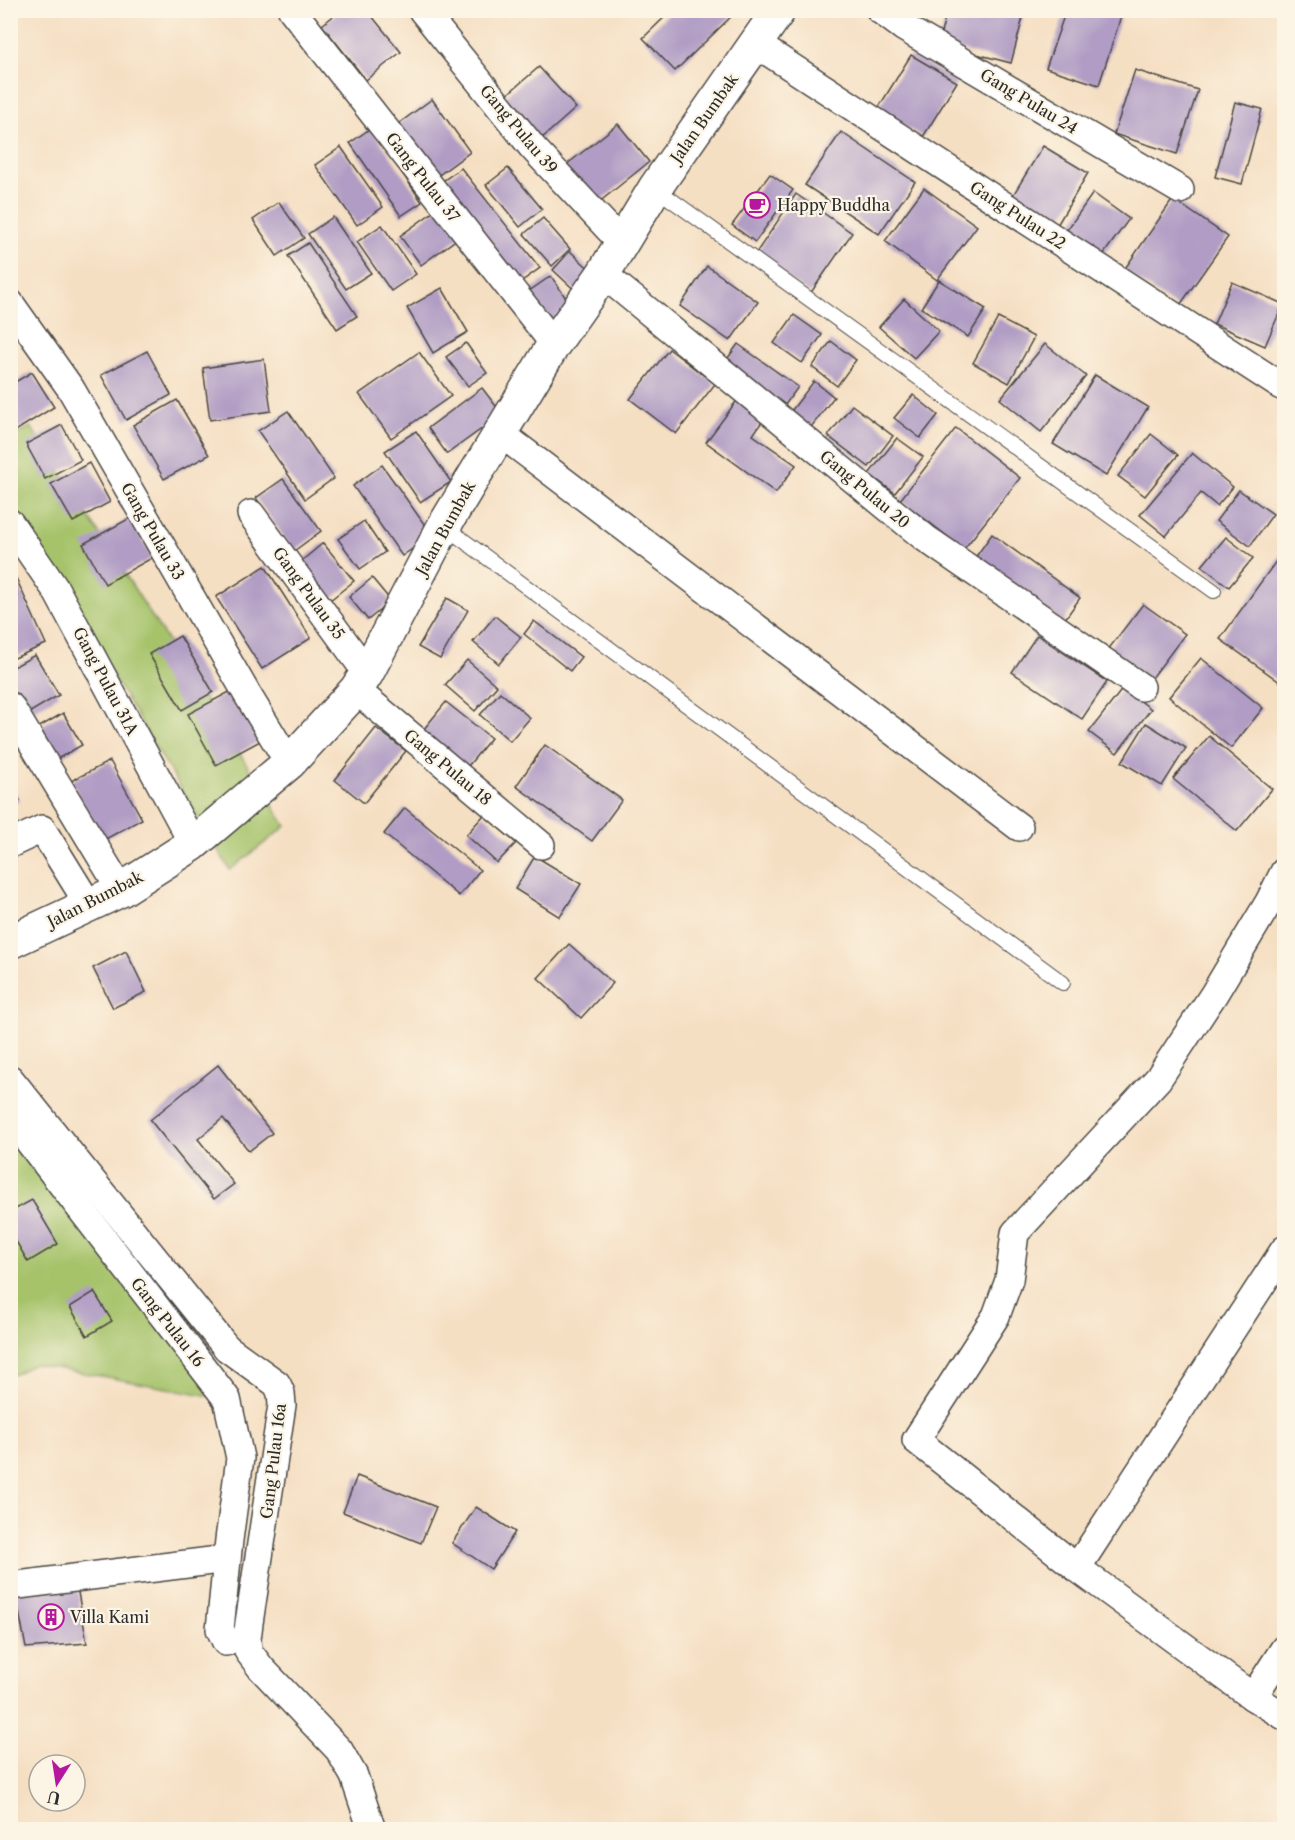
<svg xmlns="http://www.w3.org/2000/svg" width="1295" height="1840" font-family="'Libre Caslon Text',serif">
<rect width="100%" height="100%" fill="#fcf5e5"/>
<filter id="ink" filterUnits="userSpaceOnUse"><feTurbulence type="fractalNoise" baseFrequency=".0167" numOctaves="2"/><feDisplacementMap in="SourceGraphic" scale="12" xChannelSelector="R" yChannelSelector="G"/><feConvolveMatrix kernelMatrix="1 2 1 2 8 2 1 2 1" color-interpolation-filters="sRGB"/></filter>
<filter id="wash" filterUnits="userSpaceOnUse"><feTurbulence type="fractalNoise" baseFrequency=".008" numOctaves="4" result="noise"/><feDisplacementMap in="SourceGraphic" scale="24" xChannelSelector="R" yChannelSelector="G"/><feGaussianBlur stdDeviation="1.35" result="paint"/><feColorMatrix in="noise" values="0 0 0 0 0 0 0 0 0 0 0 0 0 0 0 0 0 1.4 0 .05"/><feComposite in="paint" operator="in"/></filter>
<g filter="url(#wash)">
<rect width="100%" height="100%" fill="#f5dfc3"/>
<g fill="#a6c36a" stroke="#68774a" stroke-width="1.5">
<path d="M31 427 286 826 230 870 11 508V436Z"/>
<path d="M10 1125 227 1399 34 1364 11 1376Z"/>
</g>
<g id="blocks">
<g fill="#b09cc4">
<path d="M341 10H367L401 52 366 80 322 25Z"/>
<path d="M672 10H738L675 71 643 38Z"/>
<path d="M947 10H1025L1011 63 938 44Z"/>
<path d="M1066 10H1123L1099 85 1046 68Z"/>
<path d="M911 55 957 82 923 137 877 110Z"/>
<path d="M539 67 576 108 540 140 503 98Z"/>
<path d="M1135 70 1198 90 1177 154 1114 134Z"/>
<path d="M432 99 470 152 432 180 394 127Z"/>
<path d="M1235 102 1262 109 1242 184 1215 177Z"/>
<path d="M618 124 649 162 593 207 561 169Z"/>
<path d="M371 128 422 202 401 216 350 143Z"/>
<path d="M841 132 915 182 879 234 805 185Z"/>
<path d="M1043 146 1088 173 1056 227 1010 200Z"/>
<path d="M341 147 383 207 357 225 315 165Z"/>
<path d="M461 168 540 268 515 286 436 186Z"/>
<path d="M508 168 542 209 520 227 486 185Z"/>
<path d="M770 174 793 190 755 242 732 225Z"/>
<path d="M924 188 977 226 937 280 885 241Z"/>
<path d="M1093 193 1129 219 1103 255 1067 230Z"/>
<path d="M796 194 852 233 810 294 754 256Z"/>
<path d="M1173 199 1228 237 1178 308 1124 270Z"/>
<path d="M279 202 304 238 277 256 253 220Z"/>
<path d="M440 207 461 236 421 265 400 236Z"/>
<path d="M333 217 371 273 346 289 308 234Z"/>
<path d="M543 218 570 249 552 266 524 234Z"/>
<path d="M382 225 416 274 391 291 357 242Z"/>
<path d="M308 243 357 316 337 329 288 256Z"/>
<path d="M570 251 599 278 582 297 553 270Z"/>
<path d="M707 266 758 302 730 341 680 306Z"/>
<path d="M551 276 572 307 543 327 522 296Z"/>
<path d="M939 280 986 309 968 337 921 308Z"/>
<path d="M1232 282 1283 304 1265 346 1214 324Z"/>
<path d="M442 288 468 332 433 353 407 308Z"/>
<path d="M904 299 939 331 914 358 879 327Z"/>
<path d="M794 315 822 335 802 363 774 343Z"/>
<path d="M998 318 1034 337 1009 383 973 363Z"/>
<path d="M831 341 856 360 837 386 812 367Z"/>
<path d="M466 343 487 373 468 386 446 357Z"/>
<path d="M738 344 798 387 785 405 725 362Z"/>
<path d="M1045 344 1086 376 1041 432 1000 399Z"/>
<path d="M669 349 715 384 676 434 630 399Z"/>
<path d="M147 351 171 395 126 420 101 375Z"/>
<path d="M419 352 451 396 391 438 359 394Z"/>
<path d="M264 359 271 411 210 420 203 368Z"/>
<path d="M32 372 54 407 12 433 10 430V385Z"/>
<path d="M1095 375 1148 407 1106 476 1053 444Z"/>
<path d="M814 381 834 397 805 435 785 419Z"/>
<path d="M482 388 502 414 447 454 428 428Z"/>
<path d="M741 395 767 414 753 435 796 465 776 493 706 442Z"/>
<path d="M913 395 938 415 920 438 894 418Z"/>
<path d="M177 400 209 455 164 479 133 425Z"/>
<path d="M852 405 893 436 869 467 828 436Z"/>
<path d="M288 411 334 478 305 499 258 431Z"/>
<path d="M62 425 81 460 45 479 26 444Z"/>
<path d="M956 428 1020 478 964 549 900 500Z"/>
<path d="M416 431 451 482 420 502 385 451Z"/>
<path d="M1151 434 1178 455 1145 496 1118 476Z"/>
<path d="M897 438 923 457 895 493 869 474Z"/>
<path d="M1192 453 1233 487 1217 506 1201 493 1166 536 1140 515Z"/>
<path d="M89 463 110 502 73 522 51 484Z"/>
<path d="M382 465 432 535 402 556 353 486Z"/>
<path d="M283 479 321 531 294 551 256 498Z"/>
<path d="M1239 490 1273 514 1250 546 1216 521Z"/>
<path d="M130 518 152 558 105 584 83 544Z"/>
<path d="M364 521 385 552 360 569 338 539Z"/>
<path d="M992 534 1080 598 1060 626 972 562Z"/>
<path d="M1226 537 1253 558 1229 587 1202 566Z"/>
<path d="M323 543 354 581 329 601 299 563Z"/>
<path d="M1284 550V685L1220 639Z"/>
<path d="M265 566 311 638 262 669 216 597Z"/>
<path d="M16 578 46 644 10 660V580Z"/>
<path d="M372 578 391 601 368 620 349 597Z"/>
<path d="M447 598 468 610 440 659 418 647Z"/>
<path d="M1143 604 1185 634 1149 682 1107 651Z"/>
<path d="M495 616 521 637 499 664 473 642Z"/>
<path d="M534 621 581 657 570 671 524 634Z"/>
<path d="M1037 635 1107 682 1082 719 1012 672Z"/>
<path d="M180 636 213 692 182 710 149 654Z"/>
<path d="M35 655 59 695 22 717 10 698V669Z"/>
<path d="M1201 658 1263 708 1231 748 1169 697Z"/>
<path d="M467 660 497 686 475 711 445 685Z"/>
<path d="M1123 688 1151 709 1117 753 1089 732Z"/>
<path d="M235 689 262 740 216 765 188 714Z"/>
<path d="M500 692 530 718 510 741 480 715Z"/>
<path d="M446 702 491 738 464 771 419 735Z"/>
<path d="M63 713 82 745 50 763 31 732Z"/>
<path d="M1146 723 1186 748 1162 786 1122 762Z"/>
<path d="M376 728 406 751 364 803 335 780Z"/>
<path d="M1209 736 1272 789 1237 831 1173 779Z"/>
<path d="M545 745 622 800 592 841 516 786Z"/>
<path d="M110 761 142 819 104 840 71 781Z"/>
<path d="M10 782 20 801 10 806Z"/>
<path d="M405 808 480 870 459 896 384 834Z"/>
<path d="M484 815 516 843 497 863 466 835Z"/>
<path d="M535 856 581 884 560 917 515 889Z"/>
<path d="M569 944 613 983 581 1018 538 978Z"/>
<path d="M126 951 146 992 113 1008 93 968Z"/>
<path d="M218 1065 272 1133 249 1151 223 1118 198 1139 234 1184 214 1199 150 1120Z"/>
<path d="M32 1200 58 1244 28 1262 10 1231V1212Z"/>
<path d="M94 1292 112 1321 87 1336 70 1307Z"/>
<path d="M357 1476 436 1507 421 1543 343 1512Z"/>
<path d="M476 1507 515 1532 491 1569 452 1543Z"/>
<path d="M76 1581 87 1643 26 1648 15 1591Z"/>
</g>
</g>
</g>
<g filter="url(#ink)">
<use href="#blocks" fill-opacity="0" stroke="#494642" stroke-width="1.5"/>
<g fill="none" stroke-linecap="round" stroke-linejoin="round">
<g stroke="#494642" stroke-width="16">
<g id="lane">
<path d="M655 188 1214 591"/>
<path d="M444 526 1063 983"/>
</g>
</g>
<g stroke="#494642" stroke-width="30">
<g id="street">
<path d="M292 10 554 344"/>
<path d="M422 10 533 148 622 243"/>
<path d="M880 10 903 27 1180 190"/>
<path d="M756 44 1281 386"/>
<path d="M603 274 925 538 1141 687"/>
<path d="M10 303 71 389 247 694 289 763"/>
<path d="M500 433 1019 827"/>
<path d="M251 514 367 673"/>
<path d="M10 523 56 590 193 844"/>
<path d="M356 690 541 845"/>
<path d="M10 706 121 890"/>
<path d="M10 844 42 829 89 905"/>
<path d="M1284 872 1269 902 1214 994 1158 1079 1015 1233 1009 1280 996 1316 916 1440 1077 1568 1253 1697 1284 1716"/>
<path d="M10 1079 217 1336 227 1348 277 1384 281 1393 282 1405 249 1623 247 1639 248 1651 261 1668 339 1750 354 1776 372 1830"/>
<path d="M10 1117 227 1399 240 1458 229 1540 220 1629 226 1642"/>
<path d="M1077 1568 1284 1250"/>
<path d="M10 1586 227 1559"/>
<path d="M1253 1697 1284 1649"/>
</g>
</g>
<g stroke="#494642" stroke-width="36">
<path id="secondary" d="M10 942 121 890 193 844 289 763 356 690 367 673 444 526 554 344 603 274 655 188 779 10"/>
</g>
<use href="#lane" stroke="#fff" stroke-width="14"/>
<use href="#street" stroke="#fff" stroke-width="27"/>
<use href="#secondary" stroke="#fff" stroke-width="33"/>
</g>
</g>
<defs>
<g id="cafe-ring" transform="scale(1.35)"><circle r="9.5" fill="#fcf5e5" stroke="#b5179e" stroke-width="1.5"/><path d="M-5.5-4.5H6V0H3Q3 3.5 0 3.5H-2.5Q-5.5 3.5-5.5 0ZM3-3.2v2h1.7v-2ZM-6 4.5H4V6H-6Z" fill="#b5179e"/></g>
<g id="building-ring" transform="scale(1.35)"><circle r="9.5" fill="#fcf5e5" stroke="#b5179e" stroke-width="1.5"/><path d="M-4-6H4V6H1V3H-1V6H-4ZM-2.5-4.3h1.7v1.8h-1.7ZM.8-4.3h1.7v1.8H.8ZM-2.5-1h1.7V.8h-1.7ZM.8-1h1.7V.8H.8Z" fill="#b5179e"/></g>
</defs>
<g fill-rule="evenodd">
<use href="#cafe-ring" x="757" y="205"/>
<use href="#building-ring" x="51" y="1617"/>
</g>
<g text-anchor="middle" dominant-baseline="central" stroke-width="4.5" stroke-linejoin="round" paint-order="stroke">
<g font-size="16" fill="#2b2b2b" stroke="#fcf5e5">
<text transform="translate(1029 101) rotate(31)">Gang Pulau 24</text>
<text transform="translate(704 118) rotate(-55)">Jalan Bumbak</text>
<text transform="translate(519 129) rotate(50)">Gang Pulau 39</text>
<text transform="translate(423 177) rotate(52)">Gang Pulau 37</text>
<text transform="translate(1018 215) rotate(33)">Gang Pulau 22</text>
<text transform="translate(865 489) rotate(40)">Gang Pulau 20</text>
<text transform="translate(445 528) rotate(-61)">Jalan Bumbak</text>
<text transform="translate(153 531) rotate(60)">Gang Pulau 33</text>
<text transform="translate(309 593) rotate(54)">Gang Pulau 35</text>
<text transform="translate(106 681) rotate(62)">Gang Pulau 31A</text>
<text transform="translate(448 767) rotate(40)">Gang Pulau 18</text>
<text transform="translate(95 899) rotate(-27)">Jalan Bumbak</text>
<text transform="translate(168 1322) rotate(52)">Gang Pulau 16</text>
<text transform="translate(273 1461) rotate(-83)">Gang Pulau 16a</text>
</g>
<g font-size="16" fill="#2b2b2b" stroke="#fcf5e5" text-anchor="start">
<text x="777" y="205">Happy Buddha</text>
<text x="70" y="1617">Villa Kami</text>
</g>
</g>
<rect width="1295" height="1840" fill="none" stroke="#fcf5e5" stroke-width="36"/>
<g transform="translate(57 1783) rotate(192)"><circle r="28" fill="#fcf5e5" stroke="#a8a49b" stroke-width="1.5"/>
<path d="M0-4.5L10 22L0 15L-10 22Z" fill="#b5179e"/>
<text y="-9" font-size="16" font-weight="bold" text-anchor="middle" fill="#2b2b2b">U</text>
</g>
</svg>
